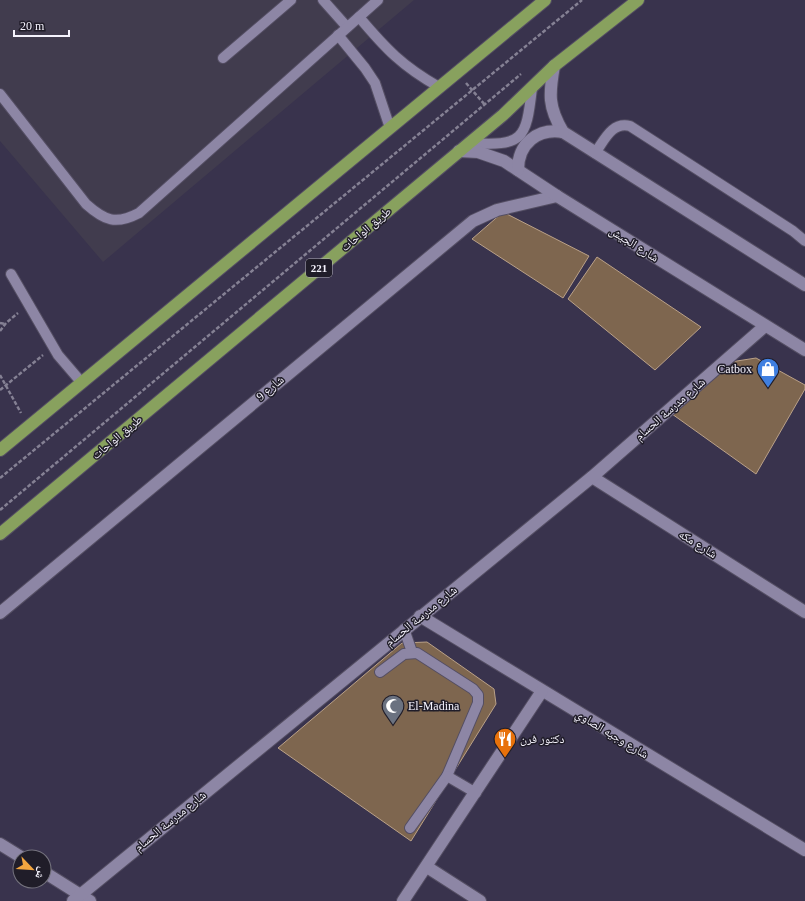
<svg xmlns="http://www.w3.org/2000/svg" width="805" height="901" font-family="'Times New Roman','Noto Naskh Arabic',serif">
<rect width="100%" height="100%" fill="#39334d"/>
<path fill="#413c4e" d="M0 0H414L103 262 0 141Z"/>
<g fill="#7e664f" stroke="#baa188">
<path d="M503 212 589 256 563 298 472 239Z"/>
<path d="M597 257 701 327 655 370 568 299Z"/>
<path d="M756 358 805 385V389L756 474 672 414 724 363Z"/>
<path d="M427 642 494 689 496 704 411 841 278 748 402 643Z"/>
</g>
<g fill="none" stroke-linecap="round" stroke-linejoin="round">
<g stroke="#544e63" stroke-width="12">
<g id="service">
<path d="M323 0 347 27"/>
<path d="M359 17C386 49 402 66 439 87"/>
<path d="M338 35 365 68 375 83 390 128"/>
<path d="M223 58 291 0"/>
<path d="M0 94 86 204C105 221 116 225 139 213L378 0"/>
<path d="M469 143C523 146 526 141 532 88"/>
<path d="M595 153C604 141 612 121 630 126L793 231 805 241"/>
<path d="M11 274 58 355 82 383"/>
<path d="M404 629 412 652"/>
<path d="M380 672 404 654 417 653 473 689 478 695V703L447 776 410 828"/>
<path d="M447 776 476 793"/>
</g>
</g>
<g stroke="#544e63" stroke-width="14">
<g id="minor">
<path d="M592 477 805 612"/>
<path d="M0 613 473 221 497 210 557 196"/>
<path d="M420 616 805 850"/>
<path d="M0 844 21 857"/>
<path d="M427 867 480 901"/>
<path d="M44 872 90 901"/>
<path d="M73 901 592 477 765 326"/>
<path d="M403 901 542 691"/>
</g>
</g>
<g stroke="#544e63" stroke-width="14">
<g id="tertiary">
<path d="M554 66C549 94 548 107 563 132L805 285"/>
<path d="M459 151 478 152 504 161 557 196 805 350"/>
<path d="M518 170C518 143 538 128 563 132"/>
</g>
</g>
<g stroke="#544e63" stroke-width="14">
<g id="trunk">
<path d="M0 450 545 0"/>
<path d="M0 534 503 115 554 66 638 0"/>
</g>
</g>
<g stroke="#858194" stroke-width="2.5" stroke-dasharray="4 2" stroke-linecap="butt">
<path d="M466 83 485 105"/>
<path d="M0 323 5 324"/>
<path d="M0 331 6 323 18 313"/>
<path d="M0 375 21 413"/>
<path d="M0 390 43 355"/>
<path d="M0 478 582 0"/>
<path d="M0 510 521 74"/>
</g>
<use href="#service" stroke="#8d86a5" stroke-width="10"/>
<use href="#minor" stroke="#8d86a5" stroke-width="12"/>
<use href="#tertiary" stroke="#8d86a5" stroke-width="12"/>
<use href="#trunk" stroke="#88a15e" stroke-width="12"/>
</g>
<defs>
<g id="shop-pin" transform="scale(1.15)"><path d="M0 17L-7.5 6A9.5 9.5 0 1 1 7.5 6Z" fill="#3f7fe0" stroke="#201d29"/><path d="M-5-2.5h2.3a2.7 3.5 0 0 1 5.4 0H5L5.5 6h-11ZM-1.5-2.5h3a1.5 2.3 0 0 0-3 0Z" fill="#fff"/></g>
<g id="mosque-pin" transform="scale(1.15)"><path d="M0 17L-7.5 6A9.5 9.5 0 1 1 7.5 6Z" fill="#6b7280" stroke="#201d29"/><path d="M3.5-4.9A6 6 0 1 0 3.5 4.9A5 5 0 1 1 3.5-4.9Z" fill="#fff"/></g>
<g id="restaurant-pin" transform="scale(1.15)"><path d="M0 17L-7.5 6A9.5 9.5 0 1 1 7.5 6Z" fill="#e8710a" stroke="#201d29"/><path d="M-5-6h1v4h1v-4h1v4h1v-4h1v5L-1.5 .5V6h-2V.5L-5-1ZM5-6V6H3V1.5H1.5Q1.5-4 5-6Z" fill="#fff"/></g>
</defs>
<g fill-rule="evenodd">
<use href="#shop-pin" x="768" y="369"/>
<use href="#mosque-pin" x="393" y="706"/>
<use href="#restaurant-pin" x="505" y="739"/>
</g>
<g text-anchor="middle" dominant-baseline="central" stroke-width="3" stroke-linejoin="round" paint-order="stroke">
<rect fill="#201d29" stroke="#b5b3bd" stroke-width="1" x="306" y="259" width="26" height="18" rx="3"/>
<g font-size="11" font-weight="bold" fill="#f5f3fd">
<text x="319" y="268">221</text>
</g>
<g font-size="12" fill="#f5f3fd" stroke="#201d29">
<text transform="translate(366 229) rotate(-40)">طريق الواحات</text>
<text transform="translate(634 244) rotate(32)">شارع الجيش</text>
<text transform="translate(270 388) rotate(-40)">شارع 9</text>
<text transform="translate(670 409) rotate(-41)">شارع مدرسة الحسام</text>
<text transform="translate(117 437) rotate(-40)">طريق الواحات</text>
<text transform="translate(698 544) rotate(32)">شارع مكه</text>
<text transform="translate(421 616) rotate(-39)">شارع مدرسة الحسام</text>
<text transform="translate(612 734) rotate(31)">شارع وجيه الصاوي</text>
<text transform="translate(170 821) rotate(-39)">شارع مدرسة الحسام</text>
</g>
<g font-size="12" fill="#f5f3fd" stroke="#201d29" text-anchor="start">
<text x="752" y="369" text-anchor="end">Catbox</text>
<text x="408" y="706">El-Madina</text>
<text x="520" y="739">دكتور فرن</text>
</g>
</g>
<g transform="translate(32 869) rotate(115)"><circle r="19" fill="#201d29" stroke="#75737e"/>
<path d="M0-3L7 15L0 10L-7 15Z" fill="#f1a540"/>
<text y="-6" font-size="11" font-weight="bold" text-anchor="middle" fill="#f5f3fd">ش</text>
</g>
<path d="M14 30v6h55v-6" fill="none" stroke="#f5f3fd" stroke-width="2"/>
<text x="20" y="30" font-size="12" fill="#f5f3fd" stroke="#201d29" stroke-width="3" paint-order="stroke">20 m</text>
</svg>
